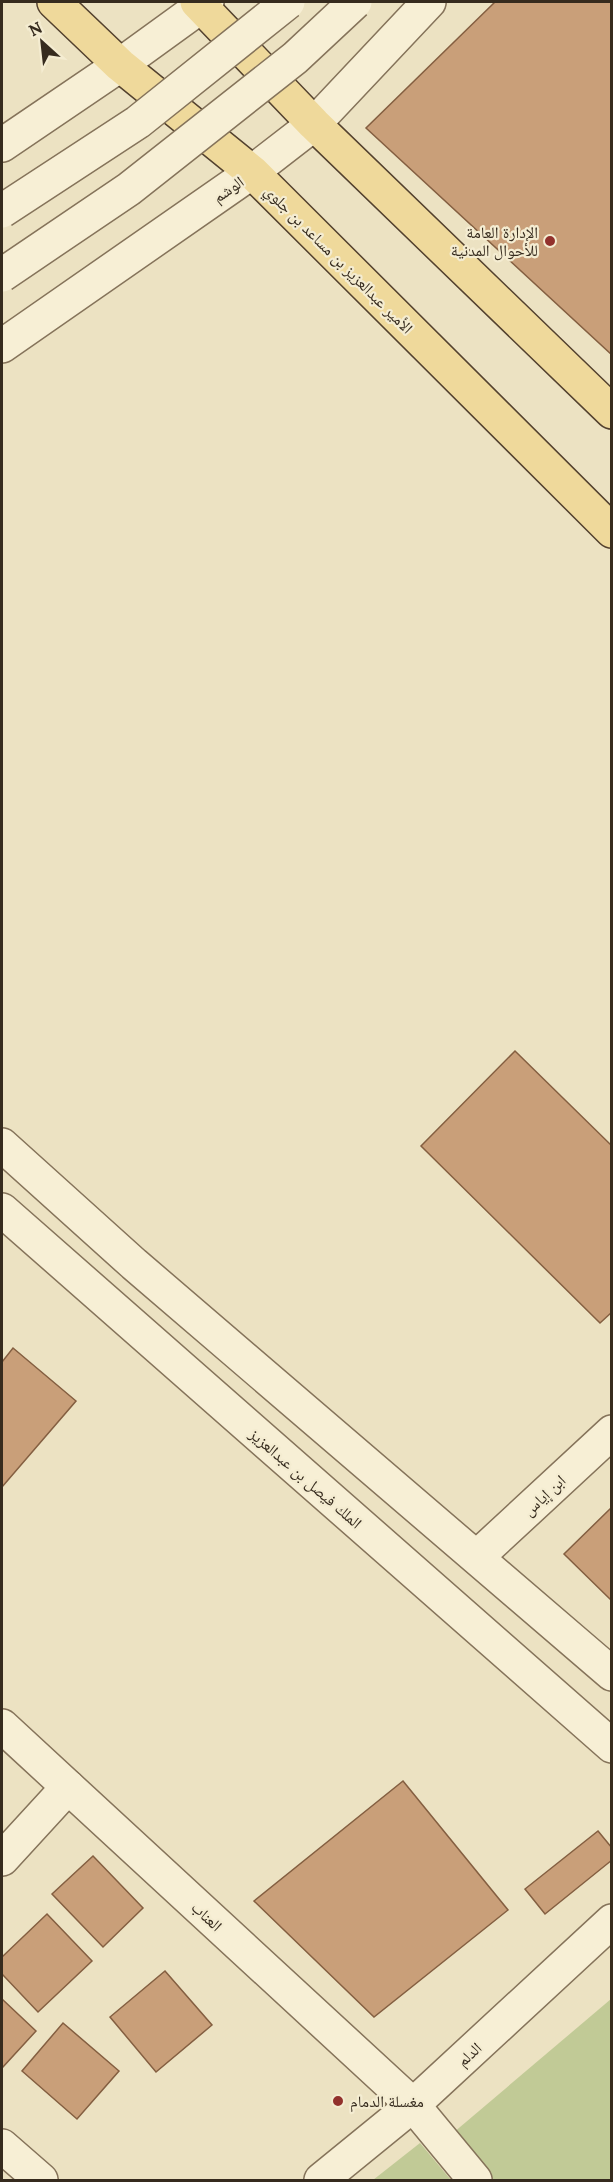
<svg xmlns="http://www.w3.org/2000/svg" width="613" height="2182" font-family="Lora,'Noto Naskh Arabic',serif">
<rect width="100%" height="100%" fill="#ece2c2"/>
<g fill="#c1ca96">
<path d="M611 1999V2180H493L453 2133Z"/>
<path d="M420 2143 451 2180H373Z"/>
</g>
<g fill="#c99f79" stroke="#845f41" stroke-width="1.5">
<path d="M495 2H612V355L366 128Z"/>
<path d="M515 1051 612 1146V1312L600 1323 421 1146Z"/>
<path d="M13 1348 76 1401 2 1487V1362Z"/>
<path d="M612 1507V1601L564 1554Z"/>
<path d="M403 1781 508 1910 374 2017 254 1901Z"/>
<path d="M598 1831 612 1848V1860L545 1914 525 1889Z"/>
<path d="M93 1856 143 1908 103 1947 52 1894Z"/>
<path d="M47 1914 92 1961 38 2012 2 1974V1957Z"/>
<path d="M165 1971 212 2025 156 2072 110 2017Z"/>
<path d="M2 1999 36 2031 2 2068Z"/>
<path d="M63 2023 119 2071 77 2119 22 2071Z"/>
</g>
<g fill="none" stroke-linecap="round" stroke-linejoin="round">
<g stroke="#85735a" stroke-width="36">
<g id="minor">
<path d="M2 145 120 65 207 2"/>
<path d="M2 346 252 172 314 124 429 2"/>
<path d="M2 1145 134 1264 612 1674"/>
<path d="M2 1210 612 1746"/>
<path d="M477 1557 612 1432"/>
<path d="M2 1726 413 2105 475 2180"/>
<path d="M2 1859 68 1787"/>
<path d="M2 2146 41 2180"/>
<path d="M321 2180 413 2105 612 1921"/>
</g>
</g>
<g stroke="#53412e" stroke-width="36">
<g id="major">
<path d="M54 2 120 65 252 172 612 531"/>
<path d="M197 2 314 124 612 412"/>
</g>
</g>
<use href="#minor" stroke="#f7efd5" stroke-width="33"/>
<use href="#major" stroke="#efd99b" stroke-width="33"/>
<g stroke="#85735a" stroke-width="36" stroke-linecap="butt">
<g id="minor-bridge">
<path d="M2 211 138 122 288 2"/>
<path d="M2 275 129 189 295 58 355 2"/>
</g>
</g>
<use href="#minor-bridge" stroke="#f7efd5" stroke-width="33"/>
</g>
<g fill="#92312c" stroke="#f4ecd1" stroke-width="2">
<circle cx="550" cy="241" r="6"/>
<circle cx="338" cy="2101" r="6"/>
</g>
<g text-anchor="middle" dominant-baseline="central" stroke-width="4.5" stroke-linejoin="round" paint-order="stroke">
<g font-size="16" fill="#362b1e" stroke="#f4ecd1">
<text transform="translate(228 189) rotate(-35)">الوشم</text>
<text transform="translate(339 259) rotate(45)">الأمير عبدالعزيز بن مساعد بن جلوي</text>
<text transform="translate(306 1478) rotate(41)">الملك فيصل بن عبدالعزيز</text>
<text transform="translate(544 1495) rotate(-43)">ابن إياس</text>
<text transform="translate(207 1916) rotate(43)">العناب</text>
<text transform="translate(469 2054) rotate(-43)">الدلم</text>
</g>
<g font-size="16" fill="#362b1e" stroke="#f4ecd1" text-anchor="end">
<text x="538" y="232">الإدارة العامة<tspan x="538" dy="18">للأحوال المدنية</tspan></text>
<text x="350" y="2101" text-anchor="start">مغسلة الدمام</text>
</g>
</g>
<rect width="613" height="2182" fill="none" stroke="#362b1e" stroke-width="6"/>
<g transform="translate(42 42) rotate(333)" stroke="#f4ecd1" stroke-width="4.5" paint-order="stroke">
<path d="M0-4.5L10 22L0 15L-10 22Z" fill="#362b1e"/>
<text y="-9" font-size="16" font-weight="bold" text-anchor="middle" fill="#362b1e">N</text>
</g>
</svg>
